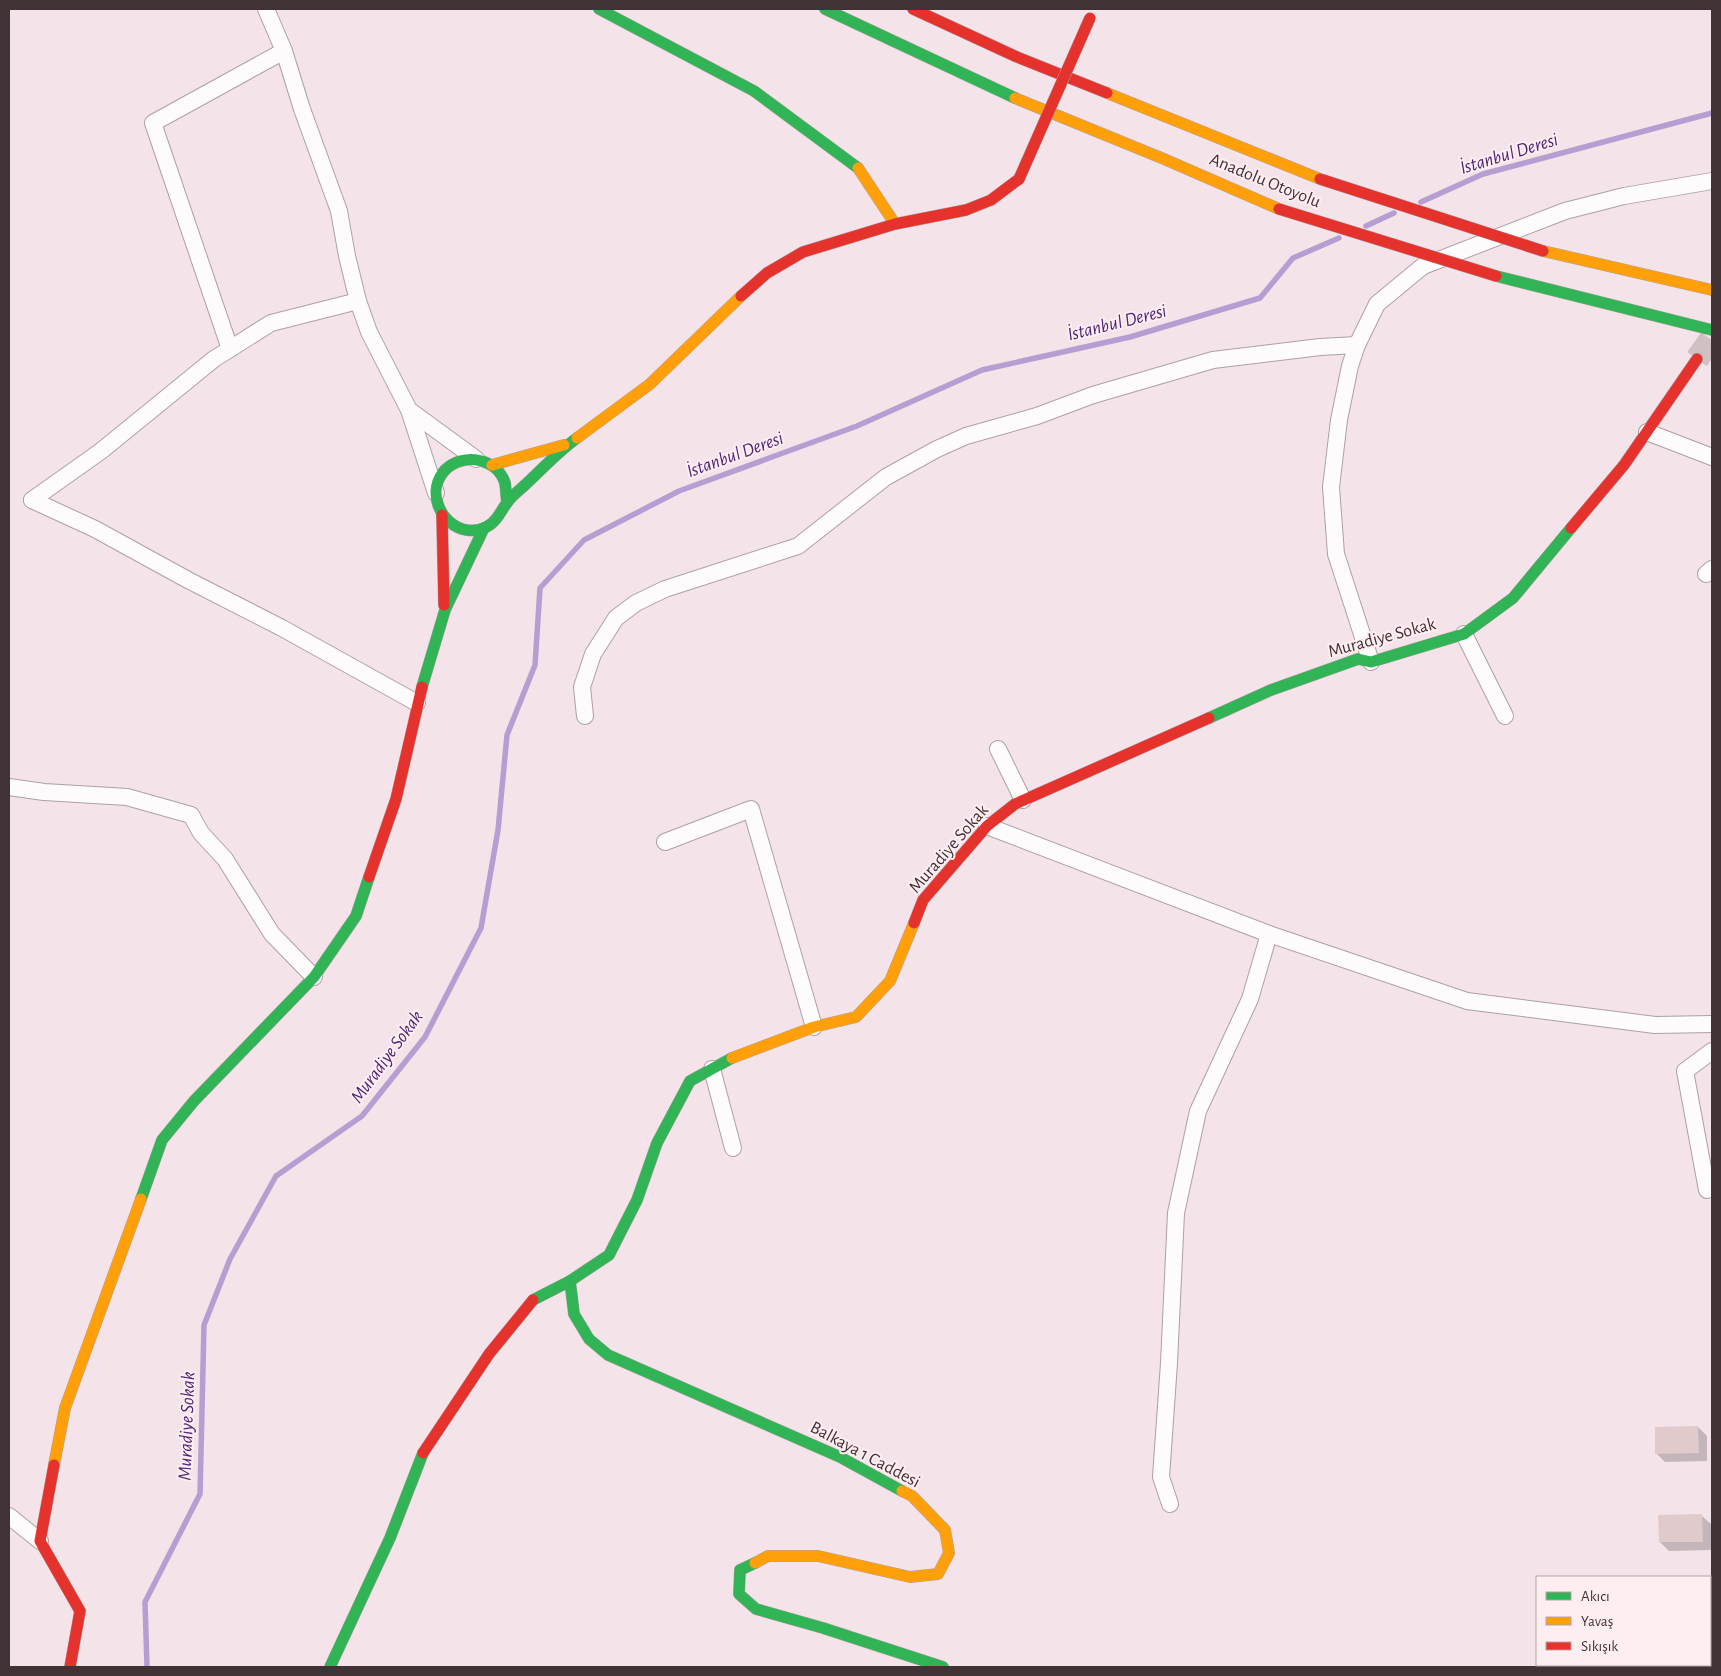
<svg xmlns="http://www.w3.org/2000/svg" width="1721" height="1676" font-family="'Alegreya Sans',sans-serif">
<rect width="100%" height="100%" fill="#f4e3e8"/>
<g fill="#0003">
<path d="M1698 1427 1707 1436V1461L1665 1462 1656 1453Z"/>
<path d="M1702 1516 1711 1524V1550L1669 1551 1660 1542Z"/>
<path d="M1710 1597 1712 1600V1626H1710Z"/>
</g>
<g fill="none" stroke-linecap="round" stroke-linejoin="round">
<g stroke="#b79dd1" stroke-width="5.5">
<path d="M1421 202 1483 174 1712 113"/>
<path d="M1366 226 1394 213"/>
<path d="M147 1667 145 1602 200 1494 204 1325 230 1259 276 1176 362 1116 425 1037 481 928 498 830 507 735 535 665 540 588 584 540 679 491 857 426 982 370 1130 337 1260 298 1293 258 1339 238"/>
</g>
</g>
<g fill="#e0cacb">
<path d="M1698 1426 1699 1453 1655 1454V1427Z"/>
<path d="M1702 1514 1703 1542H1659L1658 1515Z"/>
</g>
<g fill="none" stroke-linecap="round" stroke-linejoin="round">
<path stroke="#d0c0c4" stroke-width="24" stroke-dasharray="24 12" stroke-linecap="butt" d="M1697 359 1712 338"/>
<g stroke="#aea0a4" stroke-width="18">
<g id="street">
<path d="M266 9 284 51 302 109 339 211 347 256 358 301 369 332 409 410 436 493"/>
<path d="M230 349 153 123 284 51"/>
<path d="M409 410 476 459"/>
<path d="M1647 432 1712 457"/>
<path d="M32 500 95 529 188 580 282 628 417 703"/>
<path d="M32 500 101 451 214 359 271 323 358 301"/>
<path d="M1706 574 1712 569"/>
<path d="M1464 634 1505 716"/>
<path d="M1371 662 1336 554 1331 487 1339 420 1350 366 1357 345 1377 304 1423 266 1565 211 1624 196 1712 181"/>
<path d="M585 716 582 687 593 654 616 618 636 603 665 589 798 546 886 477 937 449 966 436 1037 416 1093 395 1213 360 1320 347 1357 345"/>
<path d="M998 749 1023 800"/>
<path d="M9 787 44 792 127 797 191 815 201 833 225 859 272 934 314 977"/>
<path d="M987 826 1269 934 1467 1001 1655 1025 1712 1024"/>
<path d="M665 842 751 809 814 1027"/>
<path d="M712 1069 733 1148"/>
<path d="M1707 1190 1685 1071 1712 1051"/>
<path d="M1170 1504 1161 1477 1169 1363 1176 1213 1198 1111 1250 999 1269 934"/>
<path d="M9 1516 40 1541"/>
</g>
</g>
<g stroke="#aea0a4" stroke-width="12">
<g id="fast">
<path d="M599 9 754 91 858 168"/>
<path d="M825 9 1015 98"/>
<path d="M1496 276 1712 330"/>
<path d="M507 502C506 496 506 489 505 483 497 458 463 452 445 470 427 489 438 521 462 529 472 532 483 530 491 524 499 518 501 510 507 503 511 496 520 490 526 484 543 468 559 451 577 438"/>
<path d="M422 687 445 610 484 528"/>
<path d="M1209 718 1271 690 1358 659 1371 662 1464 634 1513 598 1571 528"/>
<path d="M141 1199 162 1140 194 1101 314 977 356 916 369 877"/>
<path d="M570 1281 574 1314 589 1339 608 1355 840 1457 902 1491"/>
<path d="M533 1300 570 1281 609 1255 637 1200 657 1143 690 1081 732 1058"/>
<path d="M755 1563 740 1570 739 1594 756 1609 823 1628 943 1667"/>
<path d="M330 1667 390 1538 423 1453"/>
</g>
</g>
<g stroke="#aea0a4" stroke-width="12">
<g id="slow">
<path d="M1107 93 1320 179"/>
<path d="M1015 98 1164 159 1279 209"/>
<path d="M858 168 895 224"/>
<path d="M1543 251 1712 290"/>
<path d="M577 438 650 384 741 296"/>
<path d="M492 465 564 445"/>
<path d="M732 1058 814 1027 856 1017 890 981 914 923"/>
<path d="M54 1465 65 1408 141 1199"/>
<path d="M755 1563 768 1556H818L910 1577 938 1574 949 1553 945 1530 912 1496 902 1491"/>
</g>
</g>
<g stroke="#aea0a4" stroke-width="12">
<g id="jam">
<path d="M913 9 1017 57 1107 93"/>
<path d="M741 296 767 273 803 252 895 224 966 210 991 200 1019 179"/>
<path d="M442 515 444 605"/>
<path d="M1571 528 1624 465 1697 359"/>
<path d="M369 877 396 799 422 687"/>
<path d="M914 923 923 900 987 826 1015 804 1209 718"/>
<path d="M423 1453 489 1354 533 1300"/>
<path d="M54 1465 40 1541 80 1611 70 1667"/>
</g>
</g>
<use href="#street" stroke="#fdfbfc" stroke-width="16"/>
<use href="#fast" stroke="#30b455" stroke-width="11"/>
<use href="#slow" stroke="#ff9f0a" stroke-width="11"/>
<use href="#jam" stroke="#e5322d" stroke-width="11"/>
<g stroke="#aea0a4" stroke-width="12" stroke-linecap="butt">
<g id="jam-bridge">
<path d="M1019 179 1090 18"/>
<path d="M1320 179 1543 251"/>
<path d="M1279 209 1496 276"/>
</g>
</g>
<use href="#jam-bridge" stroke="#e5322d" stroke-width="11"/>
</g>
<g text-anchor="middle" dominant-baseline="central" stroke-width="4" stroke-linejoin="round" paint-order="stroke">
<g font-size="18" fill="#413236" stroke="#feeef2">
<text transform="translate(1265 181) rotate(22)">Anadolu Otoyolu</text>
<text transform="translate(1382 638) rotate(-15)">Muradiye Sokak</text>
<text transform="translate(949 849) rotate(-49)">Muradiye Sokak</text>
<text transform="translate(865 1455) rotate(28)">Balkaya 1 Caddesi</text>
</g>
<g font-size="19" font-style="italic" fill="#4d2378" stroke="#feeef2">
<text transform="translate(1509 154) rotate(-17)">İstanbul Deresi</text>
<text transform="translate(1117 323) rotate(-14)">İstanbul Deresi</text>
<text transform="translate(735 455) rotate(-20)">İstanbul Deresi</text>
<text transform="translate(387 1057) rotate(-54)">Muradiye Sokak</text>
<text transform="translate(187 1426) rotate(-88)">Muradiye Sokak</text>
</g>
</g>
<rect width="1721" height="1676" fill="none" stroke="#413236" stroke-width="20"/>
<rect x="1536" y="1576" width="175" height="90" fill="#feeef2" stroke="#b2a3a7"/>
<rect x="1546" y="1592" width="25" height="8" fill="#30b455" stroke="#b2a3a7"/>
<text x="1581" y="1601" font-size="15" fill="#413236">Akıcı</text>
<rect x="1546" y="1617" width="25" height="8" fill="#ff9f0a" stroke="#b2a3a7"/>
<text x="1581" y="1626" font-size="15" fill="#413236">Yavaş</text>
<rect x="1546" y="1642" width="25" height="8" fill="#e5322d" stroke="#b2a3a7"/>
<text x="1581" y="1651" font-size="15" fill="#413236">Sıkışık</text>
</svg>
